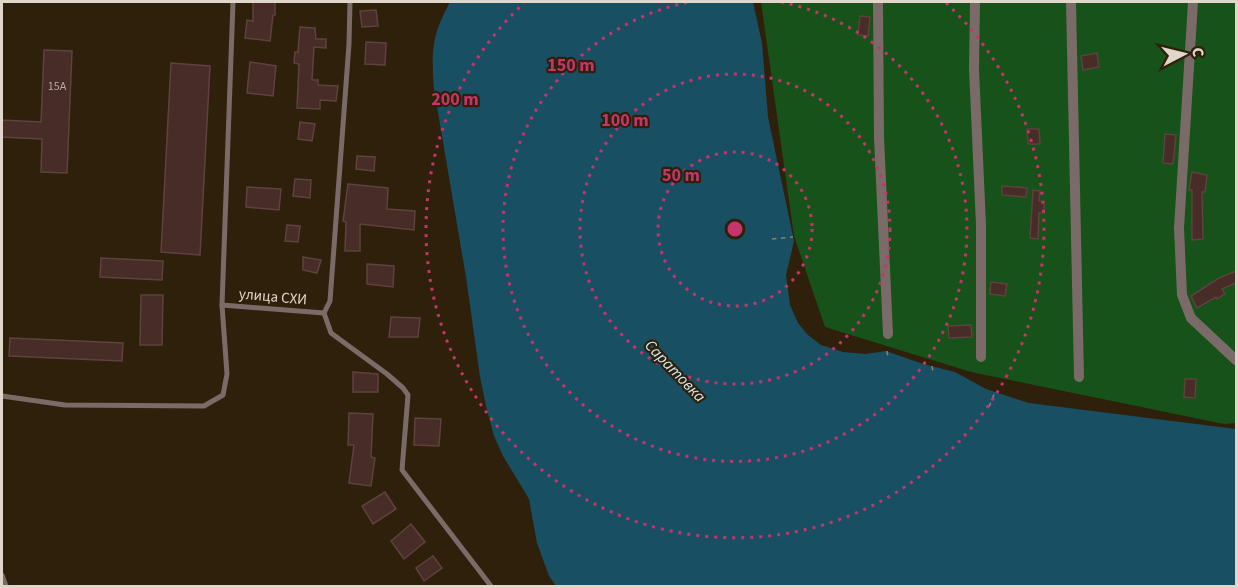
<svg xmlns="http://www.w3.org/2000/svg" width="1238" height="588" font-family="'Source Sans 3',sans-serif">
<rect width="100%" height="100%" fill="#2f200b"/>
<path fill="#165219" d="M761 2H1236V423L1224 424 971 372 825 327 794 236Z"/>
<path fill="#184f63" d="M450 2H753L762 43 768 117 794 241 786 275 790 305 798 323 808 335 821 345 843 352 866 354 886 351 923 364 955 372 986 389 1029 403 1236 429V586H556L549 576 537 543 529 499 503 456 494 436 486 406 480 377 466 277 434 89C431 51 432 35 450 2Z"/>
<g fill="#472c27" stroke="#5e423d" stroke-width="1.5">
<path d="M253 2H275V15H273L270 41 245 38 247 20 253 21Z"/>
<path d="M376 10 378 26 362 27 360 11Z"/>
<path d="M860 16 870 17 868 36 858 35Z"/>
<path d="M300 27 315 28 316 39H326V48L314 47 312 80H318V85L338 86 336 101 320 100V109L297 108 299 64 294 63 295 52H298Z"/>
<path d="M366 42 386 43 385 65 365 64Z"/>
<path d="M44 50 72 51 67 173 41 172 42 139 2 137V120L41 122Z"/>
<path d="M1097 53 1099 67 1083 70 1081 56Z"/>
<path d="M250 62 276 66 273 96 247 93Z"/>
<path d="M171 63 210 66 200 255 161 252Z"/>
<path d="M300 122 315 124 312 141 298 139Z"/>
<path d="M1027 129H1039L1040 144H1028Z"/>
<path d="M1165 134 1176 135 1173 164 1163 163Z"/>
<path d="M357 156 375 157 374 171 356 169Z"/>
<path d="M1192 172 1207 175 1205 192H1202L1203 239 1192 240V190H1189Z"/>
<path d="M295 179 311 180 310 198 293 196Z"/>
<path d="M348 184 388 188 387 209 415 211 414 230 360 224V251H345L346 222 343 221Z"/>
<path d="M1002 186 1027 188 1026 197 1002 195Z"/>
<path d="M247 187 281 189 279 210 246 207Z"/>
<path d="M1033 190 1040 191 1039 201 1044 202V213H1039L1038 239 1030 238Z"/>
<path d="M287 225 300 226 298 242 285 241Z"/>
<path d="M303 257 321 260 317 273 303 270Z"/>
<path d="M101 258 163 261 162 280 100 277Z"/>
<path d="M367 264 394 266 393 287 367 284Z"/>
<path d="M1236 271V283L1222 289 1225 294 1217 299 1216 297 1197 308 1191 296 1219 278Z"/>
<path d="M991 282 1007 284 1005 296 990 294Z"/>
<path d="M141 295H163L162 345H140Z"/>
<path d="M391 317 420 318 418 337H389Z"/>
<path d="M971 325 972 337 949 338 948 326Z"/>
<path d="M10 338 123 343 122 361 9 356Z"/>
<path d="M353 372 378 374V392H353Z"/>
<path d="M1185 379H1196L1195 398 1184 397Z"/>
<path d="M349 413 373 414 371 457 375 458 371 486 349 483 354 445H348Z"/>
<path d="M415 418 441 419 439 446 414 445Z"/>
<path d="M385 492 396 509 373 524 362 506Z"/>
<path d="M411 524 425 542 404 559 391 541Z"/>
<path d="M433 556 442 568 424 581 416 568Z"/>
</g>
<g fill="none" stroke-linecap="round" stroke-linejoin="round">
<g stroke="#8e8271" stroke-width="1.5" stroke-dasharray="4.5 4.5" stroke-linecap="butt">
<path d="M772 239 793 237"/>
<path d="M887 351 888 358"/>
<path d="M932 366 933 372"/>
<path d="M989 407 995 392"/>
</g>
<g stroke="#7a6b69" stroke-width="5">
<path d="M222 305 233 2"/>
<path d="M324 313 331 333 387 374 403 388 408 395 402 470 491 586"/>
<path d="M2 396 65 405 204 406 223 395 227 374 222 305 324 313 330 301 349 44 350 2"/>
<path d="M2 575 6 586"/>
</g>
<g stroke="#7a6b69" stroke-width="10">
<path d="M878 2 879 137 888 334"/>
<path d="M975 2 974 69 981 225V357"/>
<path d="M1071 2 1079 377"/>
<path d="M1193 2 1179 228 1182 295 1191 318 1236 360"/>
</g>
</g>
<g fill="none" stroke="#c6346c" stroke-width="3" stroke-dasharray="3 6">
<circle cx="735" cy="229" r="77"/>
<circle cx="735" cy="229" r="155"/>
<path d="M781 2A232 232 0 1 1 689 2"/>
<path d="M946 3A309 309 0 1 1 524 3"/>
</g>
<g text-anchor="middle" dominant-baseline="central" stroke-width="4.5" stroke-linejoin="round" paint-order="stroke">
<g font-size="12" fill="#baaca0">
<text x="57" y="86">15А</text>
</g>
<g font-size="15" fill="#e0d6c9" stroke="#2f200b">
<text transform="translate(273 297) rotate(5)">улица СХИ</text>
</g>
<g font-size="16" font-style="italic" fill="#d1e8f2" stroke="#2f200b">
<text transform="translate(675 371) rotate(46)">Саратовка</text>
</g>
</g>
<circle cx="735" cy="229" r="9" fill="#c6346c" stroke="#2f200b" stroke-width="3"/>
<g font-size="18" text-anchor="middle" font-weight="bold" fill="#c6346c" stroke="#2f200b" stroke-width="4.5" stroke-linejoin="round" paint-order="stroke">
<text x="571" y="71">150 m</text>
<text x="455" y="105">200 m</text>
<text x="625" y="126">100 m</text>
<text x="681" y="181">50 m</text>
</g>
<rect width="1238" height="588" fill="none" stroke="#e0d6c9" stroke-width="6"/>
<g transform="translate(1184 54) rotate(83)" stroke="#2f200b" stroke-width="4.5" paint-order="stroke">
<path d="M0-4.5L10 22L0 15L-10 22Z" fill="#e0d6c9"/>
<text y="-9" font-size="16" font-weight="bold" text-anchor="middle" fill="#e0d6c9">С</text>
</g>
</svg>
